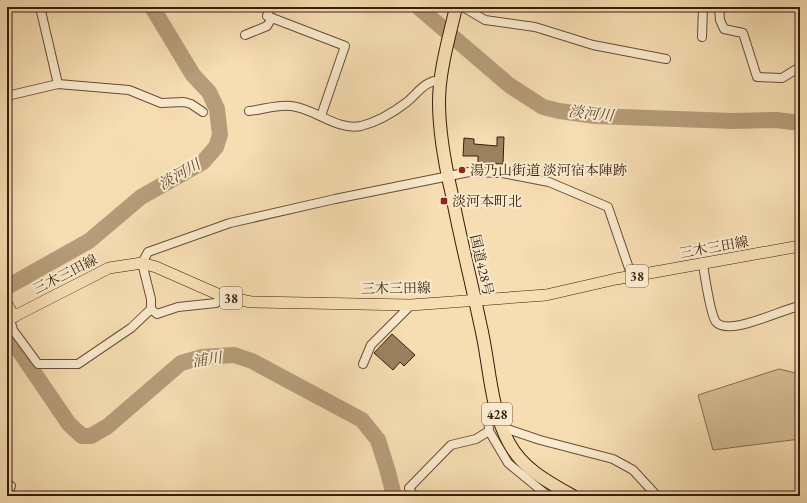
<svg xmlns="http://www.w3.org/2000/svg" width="807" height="503" font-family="'EB Garamond','Noto Serif JP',serif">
<rect width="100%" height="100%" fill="#f6deb2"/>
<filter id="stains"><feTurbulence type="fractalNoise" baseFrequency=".005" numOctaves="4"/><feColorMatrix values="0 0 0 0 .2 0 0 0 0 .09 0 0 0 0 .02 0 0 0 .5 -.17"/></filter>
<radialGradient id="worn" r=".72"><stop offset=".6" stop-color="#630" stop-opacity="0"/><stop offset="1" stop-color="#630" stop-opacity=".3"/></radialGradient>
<path fill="#d6bd95" stroke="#886c50" d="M779 369 800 374V439L713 450 698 395Z"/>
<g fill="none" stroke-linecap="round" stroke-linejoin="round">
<g stroke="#b69c79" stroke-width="16">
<path d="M418 7 509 85 543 107 559 111 595 116 732 121 776 120 800 123"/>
<path d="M7 287 89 241 141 197 203 162 216 147 220 135 217 109 209 92 193 75 152 7"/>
<path d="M7 333 69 424 82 436H91L108 426 181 363 202 357 234 355 252 361 362 420 378 440 388 472 394 496"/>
</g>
</g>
<g fill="#9c8161" stroke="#3a1c0a">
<path d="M497 137H504L503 164 478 163V156H463L464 138 474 139V144L497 146Z"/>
<path d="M392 334 415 355 404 366 400 362 393 370 374 353Z"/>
</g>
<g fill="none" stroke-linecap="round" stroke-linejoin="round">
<g stroke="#694c34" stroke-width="10">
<g id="minor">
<path d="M40 7 58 84"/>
<path d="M270 7 267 16 345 46 321 116"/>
<path d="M463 7 485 20 535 27 593 45 666 59"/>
<path d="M719 7 720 20 724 29 743 33 757 77 782 78 800 67"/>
<path d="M245 35 267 26 272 18"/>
<path d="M702 37 703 7"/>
<path d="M7 96 58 84 129 90 161 103 184 102 191 104 203 112"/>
<path d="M249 111C262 110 277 104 291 106 314 108 337 131 361 126 377 122 394 112 407 102 419 92 424 81 441 80"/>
<path d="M703 265C705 276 710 314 716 322 729 337 782 309 800 306"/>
<path d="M151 309 157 314 178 307 216 303 222 296"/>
<path d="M10 319 13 330 38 364H78L131 328 151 309V299L142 263 148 252 230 223 335 199 469 172 502 173 549 182 608 207 632 277"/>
<path d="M363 364 371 345 411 305"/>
<path d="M497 413 488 415 489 431 508 463 548 496"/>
<path d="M501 427 540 440 613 459 633 470 657 496"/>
<path d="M7 483 11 486 7 495"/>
<path d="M414 496 409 488 451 445 476 439 489 431"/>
</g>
</g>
<g stroke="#3a1c0a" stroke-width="12">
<g id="major">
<path d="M7 304 14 317"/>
<path d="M7 320 109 268 142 263 156 267 222 296 251 302 411 305 546 295 616 279 800 246"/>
</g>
</g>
<g stroke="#3a1c0a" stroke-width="14">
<path id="highway" d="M456 7C449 38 439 71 439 102 439 134 445 165 452 195 460 238 471 280 480 323 490 363 489 406 509 443 523 469 548 482 573 496"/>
</g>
<use href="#minor" stroke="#f9eacd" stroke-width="8"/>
<use href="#major" stroke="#f6deb2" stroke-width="11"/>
<use href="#highway" stroke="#f6deb2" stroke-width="12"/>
</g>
<g fill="#8f2418" stroke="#f9eacd" stroke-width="1.5">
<circle cx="462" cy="170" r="4"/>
<rect x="440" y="197" width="8" height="8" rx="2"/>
</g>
<g text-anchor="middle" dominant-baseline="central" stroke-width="4" stroke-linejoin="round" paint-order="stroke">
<g fill="#f9eacd" stroke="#735a44" stroke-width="1">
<rect x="626" y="265" width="22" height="22" rx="3"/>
<rect x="220" y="287" width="22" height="22" rx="3"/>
<rect x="482" y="403" width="30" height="22" rx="3"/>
</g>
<g font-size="13" font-weight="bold" fill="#3a1c0a">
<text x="637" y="276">38</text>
<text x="231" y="298">38</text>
<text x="497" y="414">428</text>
</g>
<g font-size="14" fill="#3a1c0a" stroke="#f9eacd" text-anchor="start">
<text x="470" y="170">湯乃山街道 淡河宿本陣跡</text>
<text x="452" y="201">淡河本町北</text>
</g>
<g font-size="14" fill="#3a1c0a" stroke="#f9eacd">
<text transform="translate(714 247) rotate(-10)">三木三田線</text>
<text transform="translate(482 265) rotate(77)">国道428号</text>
<text transform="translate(65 274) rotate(-27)">三木三田線</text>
<text transform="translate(396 288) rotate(-1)">三木三田線</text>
</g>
<g font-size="15" font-style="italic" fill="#654931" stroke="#f9eacd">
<text transform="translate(591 113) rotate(6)">淡河川</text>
<text transform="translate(179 174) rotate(-30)">淡河川</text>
<text transform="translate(207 359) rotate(-9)">浦川</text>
</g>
</g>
<rect width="807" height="503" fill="none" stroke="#f6deb2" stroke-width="24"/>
<rect x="8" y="8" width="791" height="487" fill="none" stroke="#3a1c0a" stroke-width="2"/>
<rect x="12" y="12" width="783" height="479" fill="none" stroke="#3a1c0a"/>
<rect width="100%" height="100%" filter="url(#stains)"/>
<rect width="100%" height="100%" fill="url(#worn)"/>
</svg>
